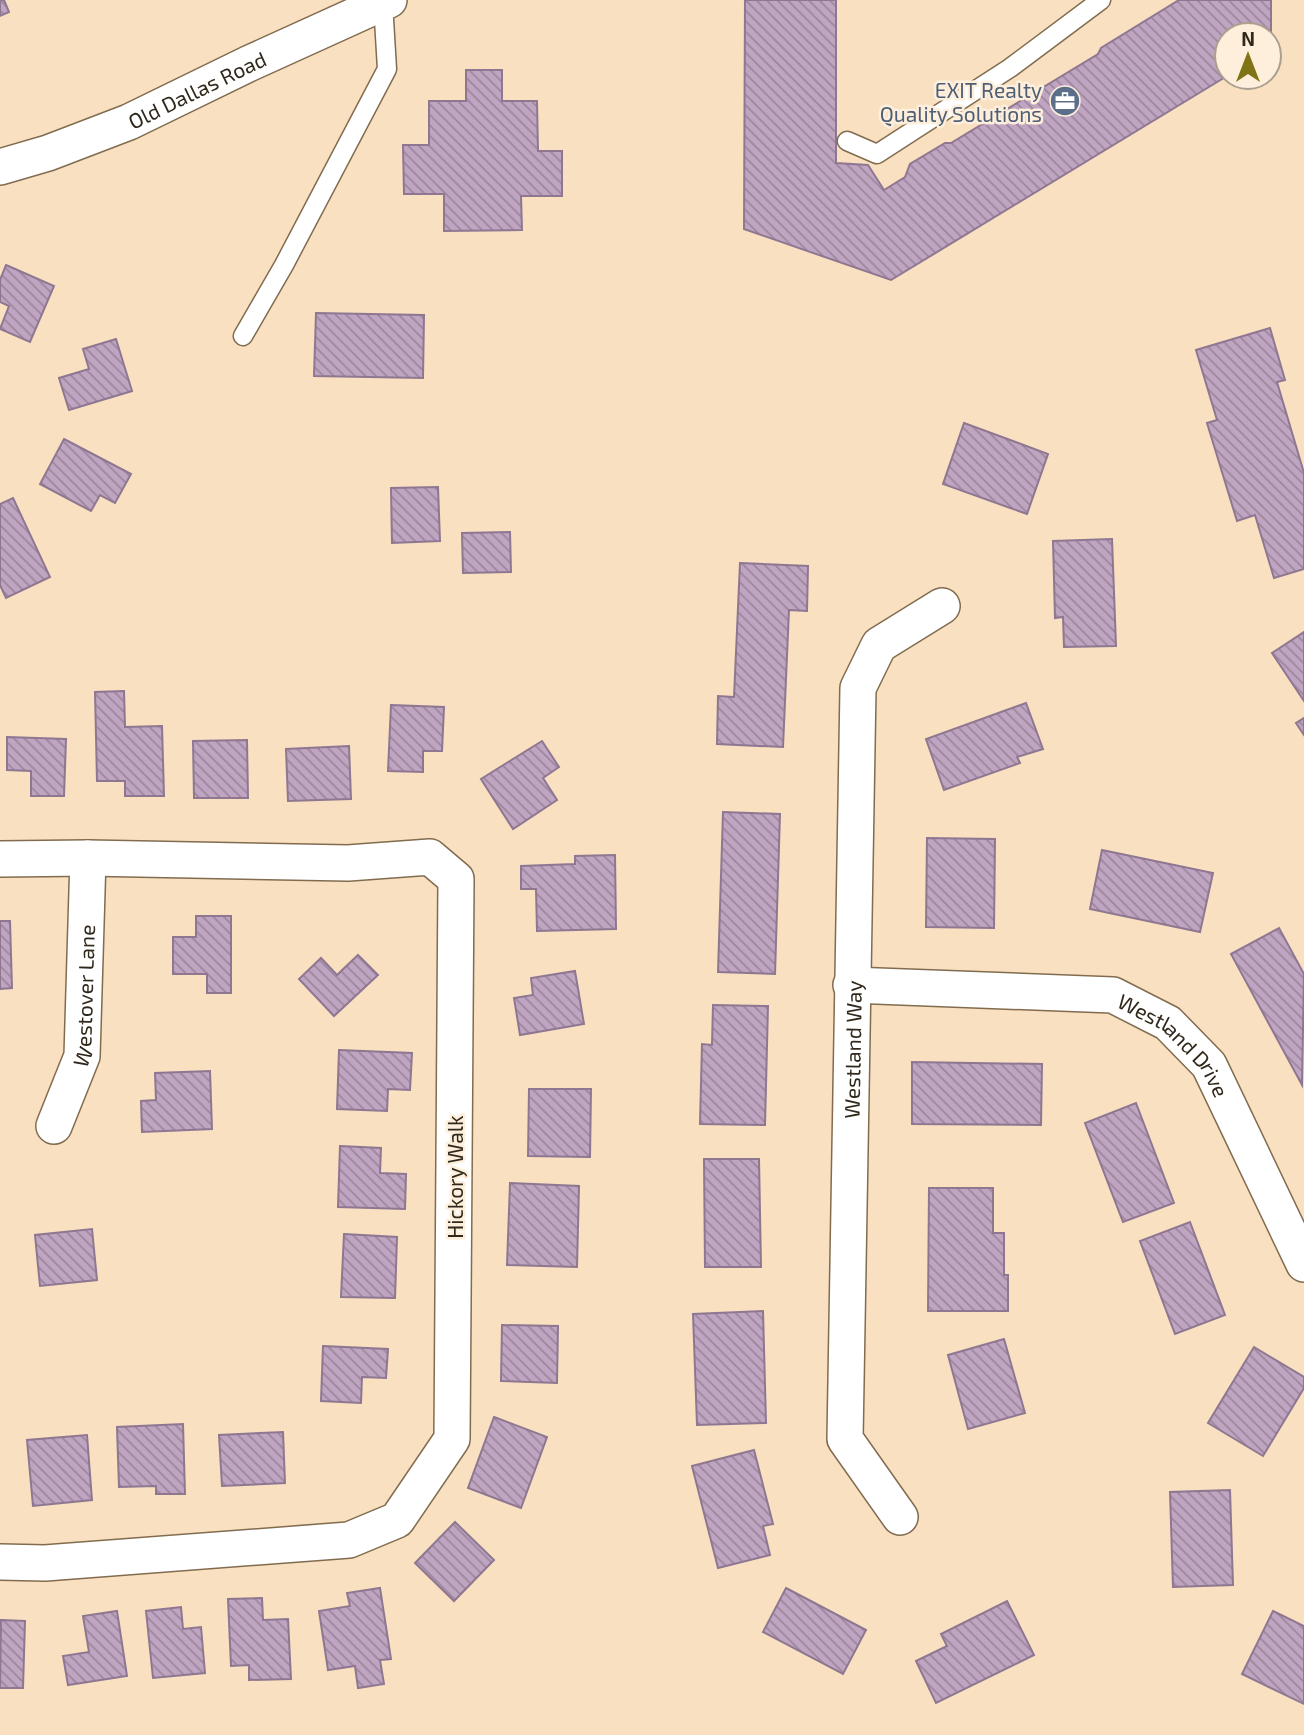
<svg xmlns="http://www.w3.org/2000/svg" width="1304" height="1735" font-family="'Exo 2',sans-serif">
<defs>
<pattern id="building-back-hatch" width="6" height="6" patternUnits="userSpaceOnUse" patternTransform="scale(1.75)"><rect width="6" height="6" fill="#bfa5c1"/><path d="M-1 5l2 2M0 0l6 6M5-1l2 2" fill="none" stroke="#9c869c"/></pattern>
</defs>
<rect width="100%" height="100%" fill="#f8e0c0"/>
<g fill="url(#building-back-hatch)" stroke="#8f7792" stroke-width="2">
<path d="M0 0H4L9 12 0 16Z"/>
<path d="M745 0H836V163L868 165 884 190 905 177 910 164 945 143H951L1098 54 1101 48 1179 0H1271V49L1269 51V35H1227V76L891 280 744 229Z"/>
<path d="M466 70H502V101H537L538 151H562V196H521L522 230 444 231V194H404L403 145H429V101H466Z"/>
<path d="M6 265 54 286 30 342 0 329 9 306 0 302V280Z"/>
<path d="M316 313 424 315 423 378 314 376Z"/>
<path d="M1270 328 1285 380 1277 382 1304 473V569L1274 578 1255 515 1237 521 1207 423 1217 420 1196 350Z"/>
<path d="M116 339 132 391 69 410 59 378 89 369 83 349Z"/>
<path d="M964 423 1048 454 1027 514 943 484Z"/>
<path d="M64 439 131 474 115 503 100 495 91 511 40 484Z"/>
<path d="M438 487 440 541 392 543 391 488Z"/>
<path d="M13 498 50 577 6 598 0 585V504Z"/>
<path d="M510 532 511 572 463 573 462 533Z"/>
<path d="M1112 539 1116 646 1064 647 1063 617 1055 618 1053 541Z"/>
<path d="M740 563 808 566 807 611 789 610 783 747 717 744 718 696 734 697Z"/>
<path d="M1304 632V701L1272 653Z"/>
<path d="M124 691 125 727 162 726 164 796H125V781H97L95 692Z"/>
<path d="M1026 703 1043 749 1017 757 1020 763 944 790 926 739Z"/>
<path d="M391 705 444 707 442 751H423V772L388 771Z"/>
<path d="M1304 718V735L1296 723Z"/>
<path d="M7 737 66 739 64 796H31V771L7 770Z"/>
<path d="M247 740 248 798H194L193 741Z"/>
<path d="M542 741 559 767 543 778 557 800 513 829 481 779Z"/>
<path d="M349 746 351 799 288 801 286 749Z"/>
<path d="M723 812 780 814 775 974 718 972Z"/>
<path d="M927 838 995 839 994 928 926 927Z"/>
<path d="M1102 850 1213 873 1200 932 1090 909Z"/>
<path d="M615 855 616 929 537 931 536 889H521V866L575 864V856Z"/>
<path d="M196 916H231V993H207V974H173V937H196Z"/>
<path d="M0 921H10L12 988 0 989Z"/>
<path d="M1279 928 1304 974 1302 1085 1231 954Z"/>
<path d="M358 955 378 975 334 1016 299 979 321 958 337 975Z"/>
<path d="M575 971 584 1024 520 1035 514 998 533 995 531 978Z"/>
<path d="M713 1005 768 1006 765 1125 700 1124 702 1044 712 1045Z"/>
<path d="M339 1050 412 1053 410 1090 388 1089 387 1111 337 1109Z"/>
<path d="M912 1062 1042 1064 1041 1125 912 1124Z"/>
<path d="M210 1071 212 1129 142 1132 141 1101 156 1100 155 1073Z"/>
<path d="M529 1089H591L590 1157 528 1156Z"/>
<path d="M1136 1103 1174 1203 1123 1222 1085 1123Z"/>
<path d="M340 1146 381 1148 380 1173 406 1174 405 1209 338 1207Z"/>
<path d="M704 1159H759L761 1267H705Z"/>
<path d="M510 1183 579 1186 577 1267 507 1265Z"/>
<path d="M929 1188H993V1233H1004V1275H1008V1311H928Z"/>
<path d="M1190 1222 1225 1315 1175 1334 1140 1241Z"/>
<path d="M92 1229 97 1280 40 1286 35 1235Z"/>
<path d="M344 1234 397 1237 395 1298 341 1297Z"/>
<path d="M763 1311 766 1423 697 1425 693 1314Z"/>
<path d="M502 1325 558 1326 557 1383 501 1381Z"/>
<path d="M1004 1339 1025 1413 968 1429 948 1355Z"/>
<path d="M323 1346 388 1349 386 1378 362 1377 361 1403 321 1401Z"/>
<path d="M1254 1347 1304 1377V1388L1263 1456 1208 1423Z"/>
<path d="M494 1417 547 1437 521 1508 468 1488Z"/>
<path d="M183 1424 185 1494H156V1486L119 1487 117 1427Z"/>
<path d="M283 1432 285 1483 222 1486 219 1435Z"/>
<path d="M87 1435 92 1500 33 1506 27 1440Z"/>
<path d="M754 1450 773 1524 763 1526 770 1555 718 1568 692 1466Z"/>
<path d="M1230 1490 1233 1585 1173 1587 1170 1492Z"/>
<path d="M455 1522 494 1560 454 1601 415 1563Z"/>
<path d="M380 1588 391 1659 380 1660 384 1684 358 1688 355 1666 328 1670 319 1611 350 1606 347 1593Z"/>
<path d="M786 1588 866 1630 843 1674 763 1632Z"/>
<path d="M262 1598 263 1620 288 1619 291 1679 249 1680V1665L231 1666 228 1599Z"/>
<path d="M1007 1601 1034 1655 936 1703 916 1661 947 1646 941 1634Z"/>
<path d="M181 1607 183 1629 201 1627 205 1673 153 1678 146 1611Z"/>
<path d="M117 1611 127 1676 68 1685 63 1656 89 1652 83 1616Z"/>
<path d="M1273 1611 1304 1626V1704L1242 1674Z"/>
<path d="M1 1620 25 1621 23 1688H0Z"/>
</g>
<g fill="none" stroke-linecap="round" stroke-linejoin="round">
<g stroke="#816c50" stroke-width="21">
<g id="lane">
<path d="M847 141 877 154 1010 68 1101 0"/>
<path d="M243 336 284 265 387 69 383 3"/>
</g>
</g>
<g stroke="#816c50" stroke-width="38">
<g id="street">
<path id="s1" d="M0 167 48 153 129 122 248 64 389 0"/>
<path d="M0 859 88 858 348 863 430 857 456 879 452 1439 397 1520 349 1540 45 1563 0 1562"/>
<path id="s2" d="M851 985 1113 995 1168 1023 1209 1065 1304 1264"/>
<path id="s3" d="M54 1126 82 1056 88 858"/>
<path id="s4" d="M900 1517 845 1439 858 688 879 645 942 606"/>
</g>
</g>
<use href="#lane" stroke="#fff" stroke-width="18"/>
<use href="#street" stroke="#fff" stroke-width="35"/>
</g>
<defs>
<g id="office-disc" transform="scale(1.575)"><circle r="9.5" fill="#5c6f8a" stroke="#fdefdc"/><path d="M-6-3h4V-5.5h4V-3h4V5H-6ZM-1-4.5V-3h2v-1.5ZM-6 0V1H6V0Z" fill="#fff"/></g>
</defs>
<g fill-rule="evenodd">
<use href="#office-disc" x="1065" y="101"/>
</g>
<g text-anchor="middle" dominant-baseline="central" stroke-width="5" stroke-linejoin="round" paint-order="stroke">
<g font-size="21" fill="#31281c" stroke="#fdefdc">
<text stroke="none"><textPath href="#s1" startOffset="212">Old Dallas Road</textPath></text>
<text stroke="none"><textPath href="#s3" startOffset="136">Westover Lane</textPath></text>
<text stroke="none"><textPath href="#s4" startOffset="485">Westland Way</textPath></text>
<text stroke="none"><textPath href="#s2" startOffset="343">Westland Drive</textPath></text>
<text transform="translate(454 1177) rotate(-90)">Hickory Walk</text>
</g>
<g font-size="21" fill="#4e5e75" stroke="#fdefdc" text-anchor="end">
<text x="1042" y="89">EXIT Realty<tspan x="1042" dy="24">Quality Solutions</tspan></text>
</g>
</g>
<g transform="translate(1248 56)"><circle r="33" fill="#fdefdc" stroke="#ab9f8f" stroke-width="2"/>
<path d="M0-5L12 26L0 18L-12 26Z" fill="#7e7416"/>
<text y="-10" font-size="19" font-weight="bold" text-anchor="middle" fill="#31281c">N</text>
</g>
</svg>
